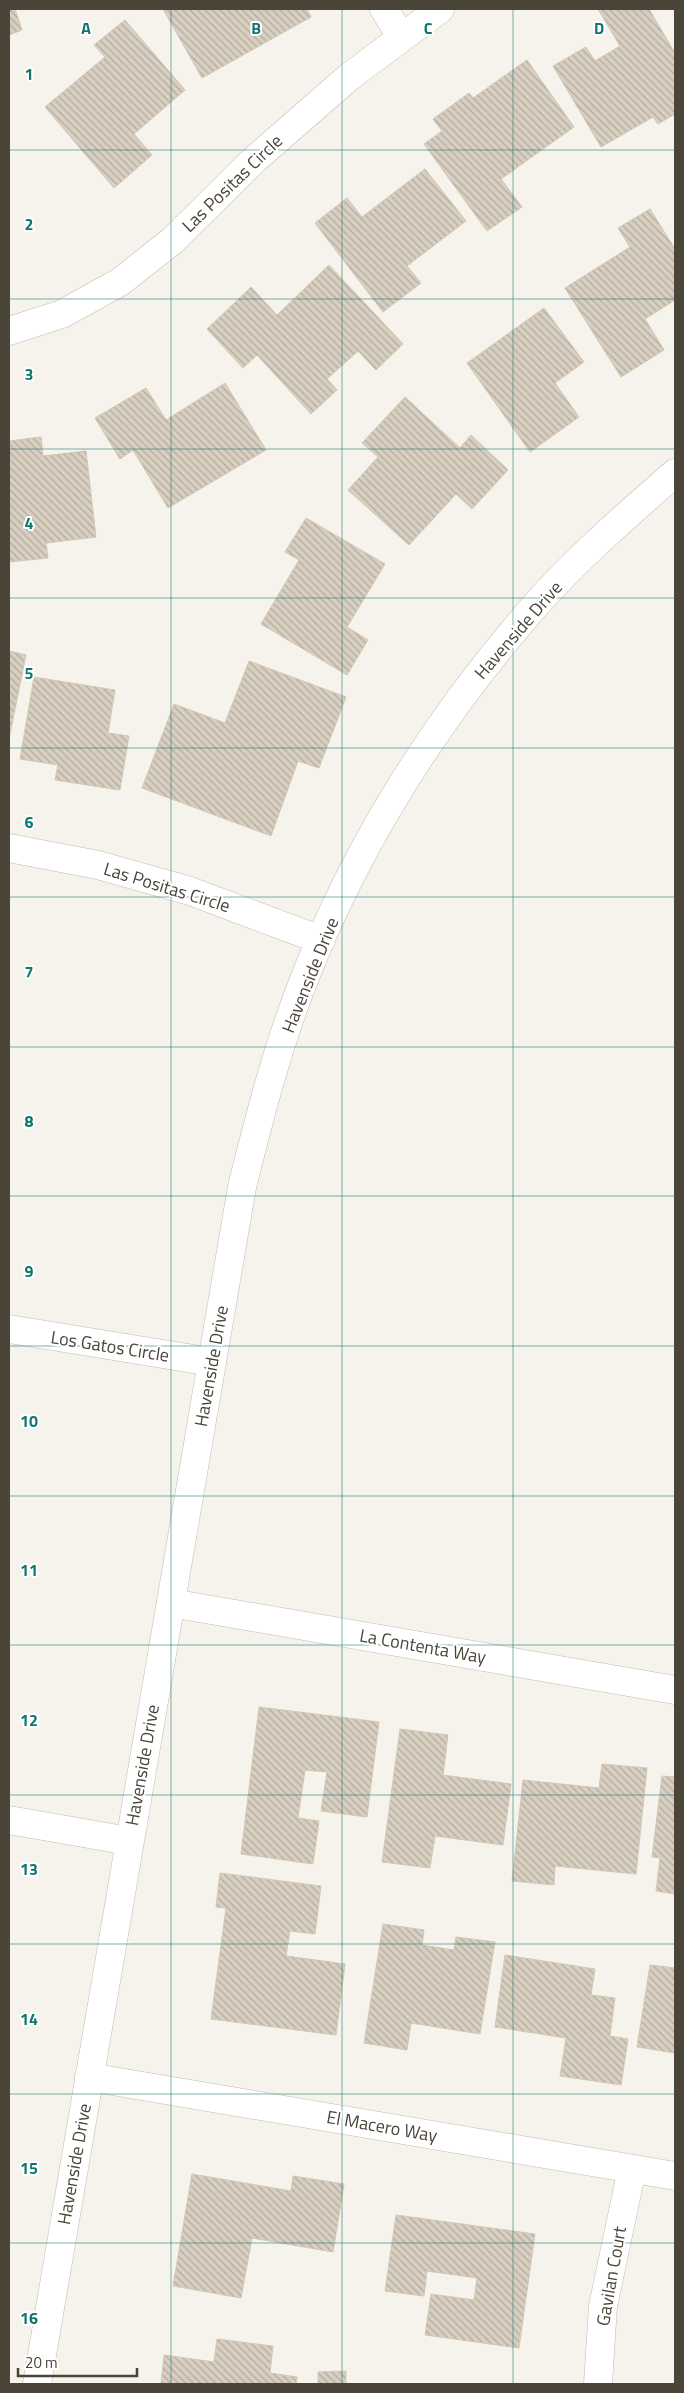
<svg xmlns="http://www.w3.org/2000/svg" width="684" height="2393" font-family="'Titillium Web',sans-serif">
<defs>
<pattern id="building-back-hatch" width="6" height="6" patternUnits="userSpaceOnUse" patternTransform="scale(1.25)"><rect width="6" height="6" fill="#d8cfc1"/><path d="M-1 5l2 2M0 0l6 6M5-1l2 2" fill="none" stroke="#b1aa9e"/></pattern>
</defs>
<rect width="100%" height="100%" fill="#f6f3ec"/>
<g fill="url(#building-back-hatch)" stroke="#d3c7b4">
<path d="M9 9H15L22 30 9 35Z"/>
<path d="M163 9H307L311 17 202 78Z"/>
<path d="M598 9H649L675 53V114L658 124 653 117 601 147 553 66 586 47 595 61 620 46Z"/>
<path d="M125 20 185 90 134 134 152 155 114 188 45 107 105 57 94 45Z"/>
<path d="M527 60 574 127 501 179 522 207 487 231 424 144 442 131 433 119 469 93 473 98Z"/>
<path d="M425 169 466 221 407 266 421 283 383 312 315 223 347 198 362 217Z"/>
<path d="M650 209 675 249V300L645 319 664 350 621 377 565 288 630 247 618 228Z"/>
<path d="M329 265 403 344 376 370 358 351 327 379 337 390 311 414 257 355 243 368 207 329 251 287 277 315Z"/>
<path d="M544 308 584 362 555 383 579 417 530 452 467 363Z"/>
<path d="M225 383 266 450 168 508 133 450 120 459 95 418 146 388 166 420Z"/>
<path d="M405 397 460 448 471 435 508 470 472 509 456 494 409 545 348 490 378 457 362 443Z"/>
<path d="M41 437 43 456 86 451 96 537 46 543 48 558 9 562V441Z"/>
<path d="M306 518 385 564 347 627 368 640 347 675 261 624 299 560 285 552Z"/>
<path d="M9 651 26 655 9 739Z"/>
<path d="M249 661 346 697 319 768 298 761 271 836 142 788 174 704 225 723Z"/>
<path d="M34 677 115 690 108 733 129 736 120 790 55 780 58 765 20 759Z"/>
<path d="M259 1707 379 1722 367 1817 321 1811 327 1772 305 1770 298 1818 319 1821 313 1864 241 1854Z"/>
<path d="M400 1729 448 1735 443 1775 511 1784 503 1845 435 1836 430 1868 382 1862Z"/>
<path d="M602 1764 647 1768 636 1874 555 1866 554 1885 512 1881 523 1780 599 1788Z"/>
<path d="M662 1776 675 1777V1894L656 1891 660 1858 652 1857Z"/>
<path d="M220 1873 321 1886 315 1934 290 1931 286 1956 345 1964 336 2035 211 2019 226 1908 216 1907Z"/>
<path d="M383 1924 424 1930 422 1945 454 1950 456 1937 495 1942 480 2034 411 2023 407 2050 364 2043Z"/>
<path d="M505 1955 595 1969 591 1995 615 1998 610 2036 628 2039 621 2085 560 2076 566 2038 495 2027Z"/>
<path d="M650 1965 675 1968V2053L637 2047Z"/>
<path d="M192 2174 291 2191 293 2176 344 2184 333 2252 252 2238 241 2298 173 2286Z"/>
<path d="M396 2215 535 2234 519 2348 425 2335 431 2294 474 2300 477 2278 427 2271 424 2296 385 2291Z"/>
<path d="M217 2339 273 2346 270 2373 297 2377 296 2384H161L164 2355 214 2362Z"/>
<path d="M346 2371V2384H318V2372Z"/>
</g>
<g fill="none" stroke-linecap="round" stroke-linejoin="round">
<g stroke="#c2bbae" stroke-width="29">
<g id="minor">
<path d="M384 9 401 36"/>
<path d="M9 331 62 314 120 282 172 241 254 160 349 77 440 9"/>
<path d="M9 848 98 865 190 891 321 940"/>
<path d="M9 1329 212 1362"/>
<path d="M171 1603 675 1690"/>
<path d="M9 1820 129 1841"/>
<path d="M89 2077 675 2176"/>
<path d="M598 2384 603 2306 632 2169"/>
</g>
</g>
<g stroke="#c2bbae" stroke-width="29">
<path id="tertiary" d="M37 2384 242 1187C258 1123 274 1060 297 998 350 855 433 723 533 608 576 559 626 516 675 473"/>
</g>
<use href="#minor" stroke="#fff" stroke-width="28"/>
<use href="#tertiary" stroke="#fff" stroke-width="28"/>
</g>
<path fill="none" stroke="#0f766e" stroke-width="1" stroke-opacity="0.55" d="M171 9V2384M342 9V2384M513 9V2384M9 150H675M9 299H675M9 449H675M9 598H675M9 748H675M9 897H675M9 1047H675M9 1196H675M9 1346H675M9 1496H675M9 1645H675M9 1795H675M9 1944H675M9 2094H675M9 2243H675"/>
<g text-anchor="middle" dominant-baseline="central" stroke-width="4" stroke-linejoin="round" paint-order="stroke">
<g font-size="18" fill="#4b4439" stroke="#fff">
<text transform="translate(232 183) rotate(-44)">Las Positas Circle</text>
<text transform="translate(518 630) rotate(-49)">Havenside Drive</text>
<text transform="translate(167 887) rotate(17)">Las Positas Circle</text>
<text transform="translate(310 975) rotate(-68)">Havenside Drive</text>
<text transform="translate(110 1346) rotate(9)">Los Gatos Circle</text>
<text transform="translate(211 1366) rotate(-80)">Havenside Drive</text>
<text transform="translate(423 1646) rotate(10)">La Contenta Way</text>
<text transform="translate(142 1765) rotate(-80)">Havenside Drive</text>
<text transform="translate(382 2126) rotate(10)">El Macero Way</text>
<text transform="translate(74 2164) rotate(-80)">Havenside Drive</text>
<text transform="translate(611 2276) rotate(-80)">Gavilan Court</text>
</g>
</g>
<g font-size="16" text-anchor="middle" font-weight="bold" fill="#0f766e" stroke="#fff" stroke-width="4" stroke-linejoin="round" paint-order="stroke">
<text x="86" y="34">A</text>
<text x="256" y="34">B</text>
<text x="428" y="34">C</text>
<text x="599" y="34">D</text>
<text x="29" y="80">1</text>
<text x="29" y="230">2</text>
<text x="29" y="380">3</text>
<text x="29" y="529">4</text>
<text x="29" y="679">5</text>
<text x="29" y="828">6</text>
<text x="29" y="978">7</text>
<text x="29" y="1127">8</text>
<text x="29" y="1277">9</text>
<text x="29" y="1427">10</text>
<text x="29" y="1576">11</text>
<text x="29" y="1726">12</text>
<text x="29" y="1875">13</text>
<text x="29" y="2025">14</text>
<text x="29" y="2174">15</text>
<text x="29" y="2324">16</text>
</g>
<rect width="684" height="2393" fill="none" stroke="#4b4439" stroke-width="20"/>
<path d="M18 2368v8h119v-8" fill="none" stroke="#4b4439" stroke-width="2.5"/>
<text x="25" y="2368" font-size="15" fill="#4b4439" stroke="#ffffff" stroke-width="4" paint-order="stroke">20 m</text>
</svg>
